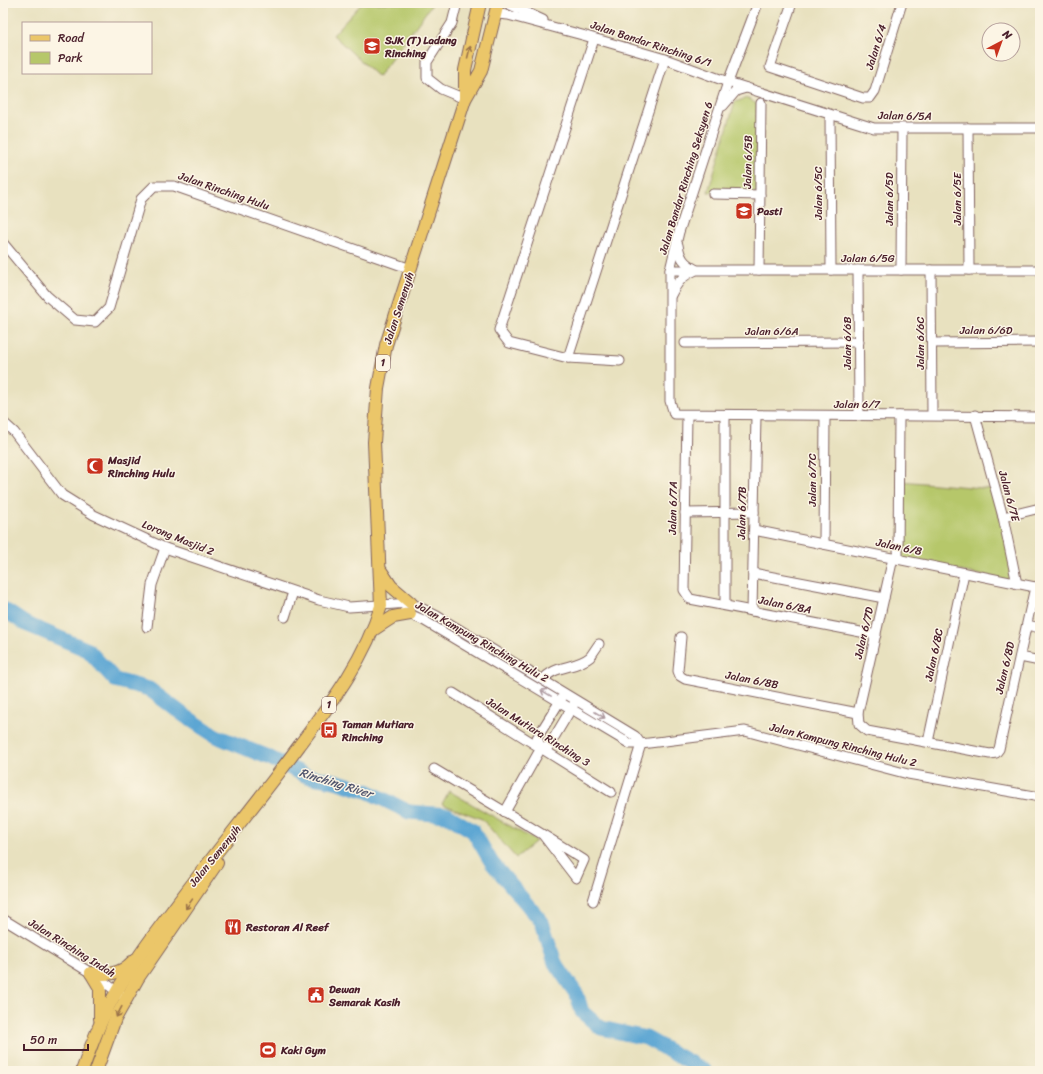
<svg xmlns="http://www.w3.org/2000/svg" width="1043" height="1074" font-family="Sriracha,sans-serif">
<rect width="100%" height="100%" fill="#fcf5e5"/>
<filter id="ink" filterUnits="userSpaceOnUse"><feTurbulence type="fractalNoise" baseFrequency=".025" numOctaves="2"/><feDisplacementMap in="SourceGraphic" scale="8" xChannelSelector="R" yChannelSelector="G"/><feConvolveMatrix kernelMatrix="1 2 1 2 8 2 1 2 1" color-interpolation-filters="sRGB"/></filter>
<filter id="wash" filterUnits="userSpaceOnUse"><feTurbulence type="fractalNoise" baseFrequency=".012" numOctaves="4" result="noise"/><feDisplacementMap in="SourceGraphic" scale="16" xChannelSelector="R" yChannelSelector="G"/><feGaussianBlur stdDeviation="0.9" result="paint"/><feColorMatrix in="noise" values="0 0 0 0 0 0 0 0 0 0 0 0 0 0 0 0 0 1.4 0 .05"/><feComposite in="paint" operator="in"/></filter>
<g filter="url(#wash)">
<rect width="100%" height="100%" fill="#e8e1bf"/>
<g fill="#b6c76a" stroke="#80734a">
<path d="M362 3H433L378 77 333 35Z"/>
<path d="M747 98 757 104V193L708 192 735 102Z"/>
<path d="M900 481 993 489 1016 582 899 559Z"/>
<path d="M449 791 536 841 516 858 482 819 442 804Z"/>
</g>
<g fill="none" stroke-linecap="round" stroke-linejoin="round">
<path stroke="#5ba6d3" stroke-width="15" d="M3 609 26 624 88 650 115 680 149 689 185 716 216 736 270 758 307 776 335 781 367 791 409 812 447 815 473 831 492 863 542 922 555 963 577 995 582 1012 601 1028 646 1038 705 1071"/>
</g>
</g>
<g filter="url(#ink)">
<g fill="none" stroke-linecap="round" stroke-linejoin="round">
<g stroke="#81635f" stroke-width="11">
<g id="minor">
<path d="M457 3 452 23 427 62V78L441 89 465 99"/>
<path d="M506 3 543 20"/>
<path d="M758 3 728 82 679 232 670 270V401L674 414 1040 417"/>
<path d="M792 3 770 67 863 98H870L875 91 902 3"/>
<path d="M497 14 508 15 586 36 665 59 728 82 874 128H1040"/>
<path d="M594 39 499 330 509 343 568 358 620 361"/>
<path d="M723 106 736 91 746 88"/>
<path d="M830 115 831 270"/>
<path d="M968 128 969 270"/>
<path d="M713 194 760 195"/>
<path d="M3 243 47 296 75 320 95 322 109 308 141 199 154 186H174L411 269"/>
<path d="M678 245C680 258 684 263 695 269"/>
<path d="M670 270H1040"/>
<path d="M759 270 761 103"/>
<path d="M858 270 859 416"/>
<path d="M901 270 902 128"/>
<path d="M931 270 932 415"/>
<path d="M671 295C677 283 682 276 694 271"/>
<path d="M685 343 859 342"/>
<path d="M932 343 1040 342"/>
<path d="M568 358 665 59"/>
<path d="M975 415 1003 517 1017 584"/>
<path d="M687 416 684 590 690 599 876 635"/>
<path d="M3 422 14 432 62 495 94 515 165 548 319 600 349 607 411 603 437 616 635 736 641 744 593 901"/>
<path d="M685 513 754 512"/>
<path d="M1003 517 1040 508"/>
<path d="M754 530 1040 588"/>
<path d="M824 544 825 416"/>
<path d="M893 558 858 713 859 724 867 731 990 754 996 753 999 749 1035 587"/>
<path d="M898 559 899 416"/>
<path d="M753 573 884 598"/>
<path d="M725 605V415"/>
<path d="M752 611 756 416"/>
<path d="M404 612 423 620 630 744H641L745 731 908 774 1040 797"/>
<path d="M285 617 293 592"/>
<path d="M1027 625 1040 628"/>
<path d="M147 627 152 585 165 548"/>
<path d="M681 637 678 671 680 676 685 679 858 713"/>
<path d="M1020 657 1040 661"/>
<path d="M543 680C553 665 576 669 590 657 593 653 596 648 599 644"/>
<path d="M453 693 611 792"/>
<path d="M563 696 537 738 541 748 549 746 574 704"/>
<path d="M928 742 964 573"/>
<path d="M434 769C484 799 534 829 584 860L576 878 543 835"/>
<path d="M505 812 541 748"/>
<path d="M3 919 91 973 122 995"/>
</g>
</g>
<g stroke="#81635f" stroke-width="14">
<g id="major">
<path d="M465 98V70L480 3"/>
<path d="M381 571 391 586 411 603"/>
<path d="M373 630 393 617 410 614"/>
<path d="M91 973C107 975 120 975 132 962"/>
<path d="M91 973 100 988V1019"/>
<path d="M82 1071C92 1043 102 1016 117 991 133 963 152 937 172 911 213 855 258 802 299 746 332 702 365 659 381 606L374 442 378 388 386 345 465 99 481 71 498 3"/>
<path d="M96 1071 115 1019 138 978 217 863"/>
</g>
</g>
<use href="#minor" stroke="#fff" stroke-width="9"/>
<use href="#major" stroke="#ebc669" stroke-width="12"/>
</g>
<defs><path id="oneway-shaft" d="M-6 0H5M1.5-3L5.5 0L1.5 3" fill="none" stroke-width="1.6" stroke-linecap="round" stroke-linejoin="round"/></defs>
<g stroke="#9a724a">
<use href="#oneway-shaft" transform="translate(469 52) rotate(-76)"/>
<use href="#oneway-shaft" transform="translate(189 904) rotate(125)"/>
<use href="#oneway-shaft" transform="translate(119 1012) rotate(118)"/>
</g>
<g stroke="#ae9aa0">
<use href="#oneway-shaft" transform="translate(546 693) rotate(-149)"/>
<use href="#oneway-shaft" transform="translate(600 715) rotate(31)"/>
</g>
</g>
<defs>
<g id="school-square" transform="scale(0.9)"><rect x="-9" y="-9" width="18" height="18" rx="4" fill="#c8321e" stroke="#fcf5e5"/><path d="M0-5L7-2L0 1L-7-2ZM-4 1L0 2.5L4 1V4Q0 6-4 4Z" fill="#fff"/></g>
<g id="mosque-square" transform="scale(0.9)"><rect x="-9" y="-9" width="18" height="18" rx="4" fill="#c8321e" stroke="#fcf5e5"/><path d="M3.5-4.9A6 6 0 1 0 3.5 4.9A5 5 0 1 1 3.5-4.9Z" fill="#fff"/></g>
<g id="bus-square" transform="scale(0.9)"><rect x="-9" y="-9" width="18" height="18" rx="4" fill="#c8321e" stroke="#fcf5e5"/><path d="M-5-6H5V4H4V6H2V4H-2V6H-4V4H-5ZM-3.5-4V0h7V-4ZM-3.5 1.2v1.5H-2V1.2ZM2 1.2v1.5H3.5V1.2Z" fill="#fff"/></g>
<g id="restaurant-square" transform="scale(0.9)"><rect x="-9" y="-9" width="18" height="18" rx="4" fill="#c8321e" stroke="#fcf5e5"/><path d="M-5-6h1v4h1v-4h1v4h1v-4h1v5L-1.5 .5V6h-2V.5L-5-1ZM5-6V6H3V1.5H1.5Q1.5-4 5-6Z" fill="#fff"/></g>
<g id="civic-square" transform="scale(0.9)"><rect x="-9" y="-9" width="18" height="18" rx="4" fill="#c8321e" stroke="#fcf5e5"/><path d="M-.6-6.5H3V-4.5H.6V-3L4-1V1h2V6H-6V1h2V-1L-.6-3ZM-1.2 2.5V6h2.4V2.5Z" fill="#fff"/></g>
<g id="stadium-square" transform="scale(0.9)"><rect x="-9" y="-9" width="18" height="18" rx="4" fill="#c8321e" stroke="#fcf5e5"/><path d="M0-5a6.5 5 0 1 0 0 10a6.5 5 0 1 0 0-10ZM-3.5-1.8h7v3.6h-7Z" fill="#fff"/></g>
</defs>
<g fill-rule="evenodd">
<use href="#school-square" x="372" y="46"/>
<use href="#school-square" x="744" y="211"/>
<use href="#mosque-square" x="95" y="466"/>
<use href="#bus-square" x="329" y="730"/>
<use href="#restaurant-square" x="233" y="927"/>
<use href="#civic-square" x="316" y="995"/>
<use href="#stadium-square" x="268" y="1050"/>
</g>
<g text-anchor="middle" dominant-baseline="central" stroke-width="3" stroke-linejoin="round" paint-order="stroke">
<g fill="#fcf5e5" stroke="#7f5f63" stroke-width="1">
<rect x="376" y="355" width="14" height="16" rx="3"/>
<rect x="322" y="697" width="14" height="16" rx="3"/>
</g>
<g font-size="10" font-weight="bold" fill="#4a1f2b">
<text x="383" y="363">1</text>
<text x="329" y="705">1</text>
</g>
<g font-size="11" font-weight="bold" fill="#4a1f2b" stroke="#fcf5e5" text-anchor="start">
<text x="385" y="40">SJK (T) Ladang<tspan x="385" dy="13">Rinching</tspan></text>
<text x="757" y="211">Pasti</text>
<text x="108" y="460">Masjid<tspan x="108" dy="13">Rinching Hulu</tspan></text>
<text x="342" y="724">Taman Mutiara<tspan x="342" dy="13">Rinching</tspan></text>
<text x="246" y="927">Restoran Al Reef</text>
<text x="329" y="989">Dewan<tspan x="329" dy="13">Semarak Kasih</tspan></text>
<text x="281" y="1050">Kaki Gym</text>
</g>
<g font-size="11" fill="#4a1f2b" stroke="#fcf5e5">
<text transform="translate(651 44) rotate(18)">Jalan Bandar Rinching 6/1</text>
<text transform="translate(876 47) rotate(-73)">Jalan 6/4</text>
<text transform="translate(905 116) rotate(1)">Jalan 6/5A</text>
<text transform="translate(748 162) rotate(-89)">Jalan 6/5B</text>
<text transform="translate(686 178) rotate(-73)">Jalan Bandar Rinching Seksyen 6</text>
<text transform="translate(224 191) rotate(19)">Jalan Rinching Hulu</text>
<text transform="translate(818 193) rotate(-90)">Jalan 6/5C</text>
<text transform="translate(889 199) rotate(-90)">Jalan 6/5D</text>
<text transform="translate(957 199) rotate(-90)">Jalan 6/5E</text>
<text x="868" y="258">Jalan 6/5G</text>
<text transform="translate(399 308) rotate(-72)">Jalan Semenyih</text>
<text x="986" y="330">Jalan 6/6D</text>
<text x="772" y="331">Jalan 6/6A</text>
<text transform="translate(847 343) rotate(-90)">Jalan 6/6B</text>
<text transform="translate(920 343) rotate(-90)">Jalan 6/6C</text>
<text x="857" y="404">Jalan 6/7</text>
<text transform="translate(812 480) rotate(-90)">Jalan 6/7C</text>
<text transform="translate(1009 496) rotate(75)">Jalan 6/7E</text>
<text transform="translate(673 508) rotate(-89)">Jalan 6/7A</text>
<text transform="translate(742 513) rotate(-89)">Jalan 6/7B</text>
<text transform="translate(178 538) rotate(22)">Lorong Masjid 2</text>
<text transform="translate(899 547) rotate(12)">Jalan 6/8</text>
<text transform="translate(785 605) rotate(11)">Jalan 6/8A</text>
<text transform="translate(864 633) rotate(-77)">Jalan 6/7D</text>
<text transform="translate(482 642) rotate(30)">Jalan Kampung Rinching Hulu 2</text>
<text transform="translate(934 655) rotate(-78)">Jalan 6/8C</text>
<text transform="translate(1005 668) rotate(-77)">Jalan 6/8D</text>
<text transform="translate(752 680) rotate(11)">Jalan 6/8B</text>
<text transform="translate(538 732) rotate(32)">Jalan Mutiara Rinching 3</text>
<text transform="translate(843 745) rotate(14)">Jalan Kampung Rinching Hulu 2</text>
<text transform="translate(215 856) rotate(-51)">Jalan Semenyih</text>
<text transform="translate(72 948) rotate(32)">Jalan Rinching Indah</text>
</g>
<g font-size="12" font-style="italic" fill="#51556e" stroke="#fcf5e5">
<text transform="translate(336 783) rotate(17)">Rinching River</text>
</g>
</g>
<rect width="1043" height="1074" fill="none" stroke="#fcf5e5" stroke-width="16"/>
<rect x="22" y="22" width="130" height="52" fill="#fcf5e5" stroke="#b59f9b"/>
<rect x="30" y="35" width="20" height="6" fill="#ebc669" stroke="#b59f9b"/>
<text x="58" y="42" font-size="12" fill="#4a1f2b">Road</text>
<rect x="30" y="52" width="20" height="12" fill="#b6c76a" stroke="#b59f9b"/>
<text x="58" y="62" font-size="12" fill="#4a1f2b">Park</text>
<g transform="translate(1001 42) rotate(41)"><circle r="19" fill="#fcf5e5" stroke="#b59f9b"/>
<path d="M0-3L7 15L0 10L-7 15Z" fill="#c8321e"/>
<text y="-6" font-size="11" font-weight="bold" text-anchor="middle" fill="#4a1f2b">N</text>
</g>
<path d="M24 1044v6h64v-6" fill="none" stroke="#4a1f2b" stroke-width="2"/>
<text x="30" y="1044" font-size="12" fill="#4a1f2b" stroke="#fcf5e5" stroke-width="3" paint-order="stroke">50 m</text>
</svg>
